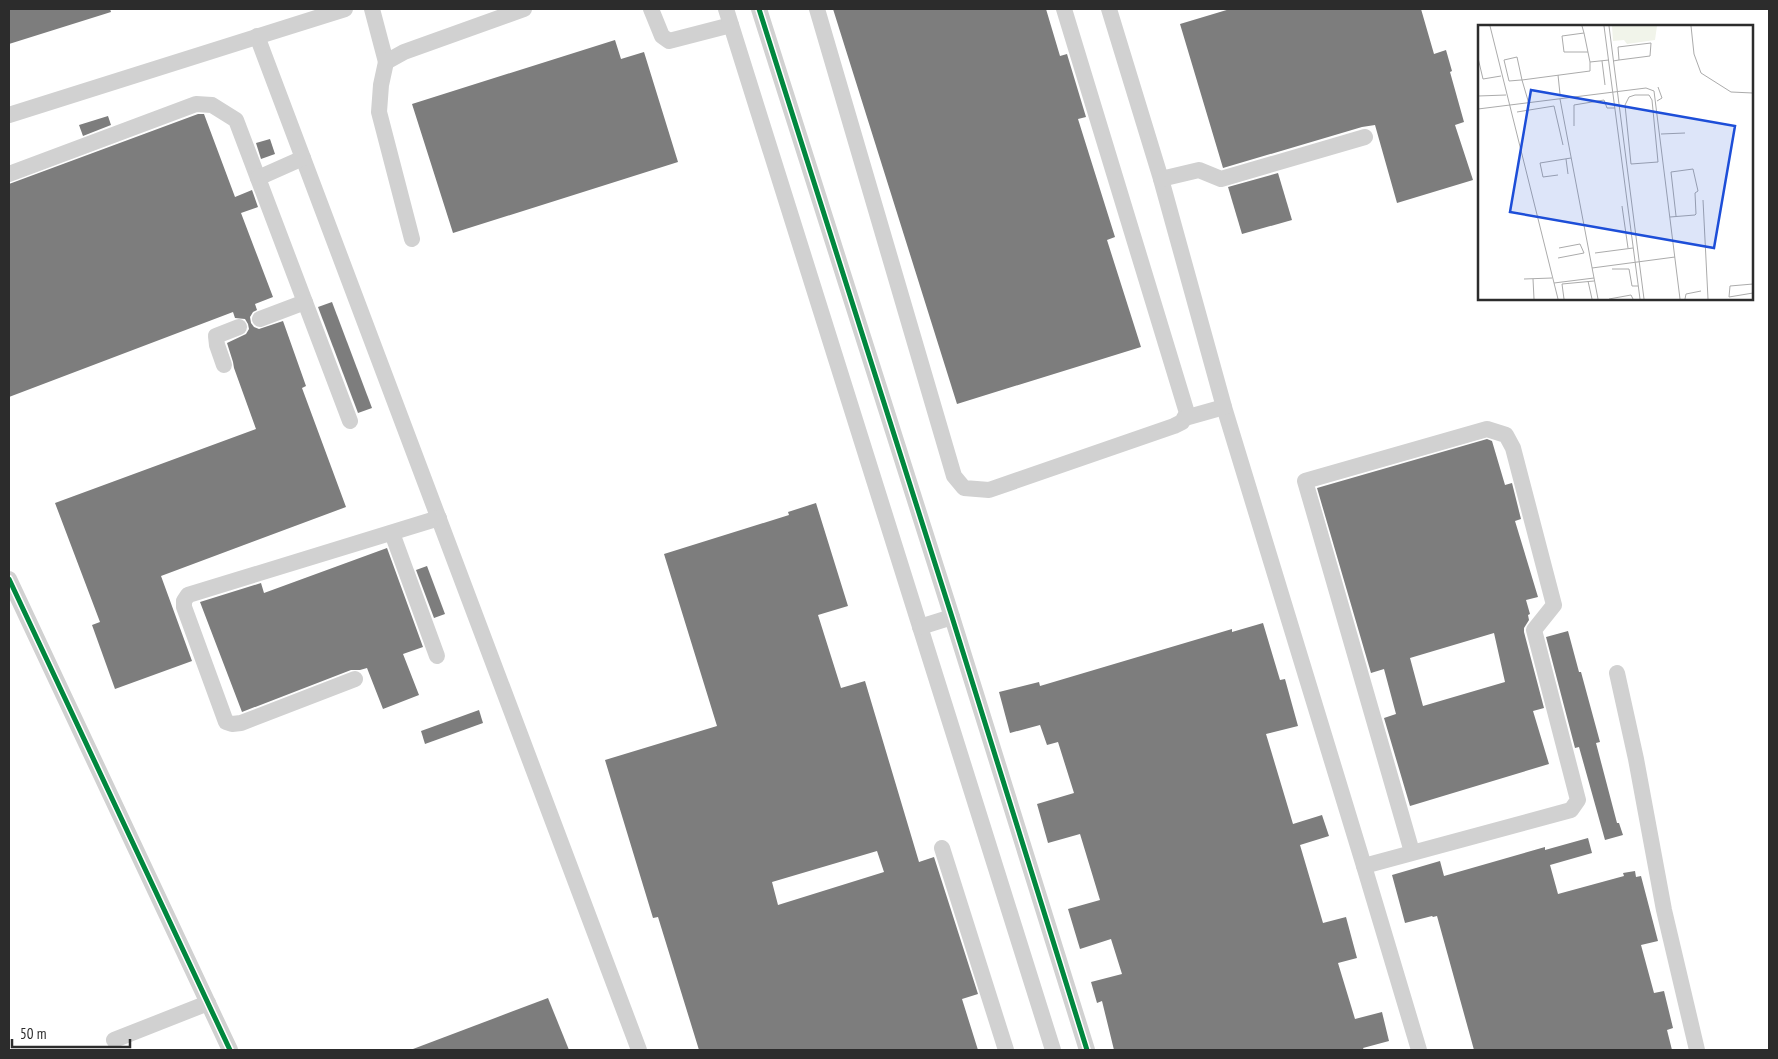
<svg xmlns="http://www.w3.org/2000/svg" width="1778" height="1059" font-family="'PT Sans Narrow',sans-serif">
<rect width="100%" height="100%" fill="#fff"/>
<g fill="#7d7d7d" fill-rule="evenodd">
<path d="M9 9H110L111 12 9 44Z"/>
<path d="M833 9H1046L1060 56 1067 54 1086 117 1078 119 1115 237 1107 240 1141 347 957 404Z"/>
<path d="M1230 9H1421L1434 54 1446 50 1452 71 1450 72 1464 122 1455 125 1473 180 1397 203 1375 125 1362 127 1223 168 1180 24Z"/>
<path d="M615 40 621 59 644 52 678 162 453 233 412 104Z"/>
<path d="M198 114H204L235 197 252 190 258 207 241 213 273 297 255 304 257 310 253 312 250 317 251 323 254 327 259 329 283 321 306 386 302 388 346 507 161 576 192 661 115 689 92 625 100 622 55 503 256 429 234 368 233 362 227 343 246 334 249 329 248 324 245 319 235 318 233 312 9 397V184Z"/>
<path d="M108 116 111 125 83 136 79 125Z"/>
<path d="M270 139 275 154 261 159 256 143Z"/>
<path d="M1278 173 1292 220 1242 234 1228 187Z"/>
<path d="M332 302 372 408 358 413 318 307Z"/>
<path d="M1487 439 1492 441 1505 485 1512 483 1521 519 1515 521 1538 597 1526 600 1530 614 1528 615 1529 620 1524 628V632L1544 708 1533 711 1549 764 1410 806 1384 718 1396 714 1384 669 1371 673 1317 488ZM1494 633 1505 682 1423 706 1410 658Z"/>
<path d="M816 503 848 606 818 615 841 688 865 681 919 862 934 857 978 994 962 999 978 1050H699L658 917 653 918 605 760 717 726 664 554 789 515 788 512ZM877 851 884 872 778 905 772 882Z"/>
<path d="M387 548 423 647 403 654 419 695 383 709 367 668 360 670H351L242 712 200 602 261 583 264 593Z"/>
<path d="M427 566 445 614 434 618 416 570Z"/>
<path d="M1263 623 1280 680 1285 679 1298 726 1266 734 1293 824 1322 815 1329 836 1300 845 1323 923 1346 917 1357 958 1338 963 1355 1019 1382 1012 1389 1041 1363 1048 1364 1050H1114L1102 1001 1097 1003 1091 982 1122 974 1111 939 1080 949 1068 909 1100 900 1080 834 1048 843 1037 804 1074 793 1058 742 1047 745 1040 725 1010 733 999 692 1039 682 1040 686 1232 629V632Z"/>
<path d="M1568 631 1579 672H1581L1600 742 1596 743 1617 823H1619L1623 835 1605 840 1579 747 1575 748 1546 637Z"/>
<path d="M479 710 483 723 425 744 421 731Z"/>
<path d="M1588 838 1592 853 1550 865 1558 894 1624 876 1623 873 1635 871 1636 877 1641 876 1658 941 1641 945 1654 993 1664 991 1673 1028 1667 1030 1672 1050H1474L1437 916 1433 917 1432 916 1405 923 1392 875 1440 861 1444 876 1545 847V850Z"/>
<path d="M548 998 569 1050H413V1049Z"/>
</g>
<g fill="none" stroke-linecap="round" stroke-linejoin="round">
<g stroke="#d1d1d1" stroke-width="16">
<path d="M372 9 386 62"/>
<path d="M651 9 662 36 669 41 731 25"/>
<path d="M726 9 1053 1050"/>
<path d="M759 9 952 617 1087 1050"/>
<path d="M817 9 954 476 964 488 989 490 1174 426 1182 422 1187 413 1064 9"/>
<path d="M1109 9 1161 179 1224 407 1364 866 1419 1050"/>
<path d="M257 36 639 1050"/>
<path d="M9 115 345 9"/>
<path d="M9 174 196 104 212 105 236 120 350 421"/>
<path d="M258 178 303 158"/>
<path d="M1161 179 1199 170 1221 179 1365 137"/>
<path d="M412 239 379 112 381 85 386 62 404 52 524 9"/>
<path d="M260 319 305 302"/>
<path d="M224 365 217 345 216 336 239 327"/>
<path d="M1185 418 1224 407"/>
<path d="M392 533 437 656"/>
<path d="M9 579 230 1050"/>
<path d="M920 627 952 617"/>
<path d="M1617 673 1636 759 1664 910 1697 1050"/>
<path d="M355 679 241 723 232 724 226 722 184 607V601L188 595 439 518"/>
<path d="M942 848 1006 1050"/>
<path d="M1364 866 1571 810 1578 800 1534 630 1554 605 1513 448 1506 435 1487 429 1305 481 1412 852"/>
<path d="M114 1040 208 1003"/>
</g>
<g stroke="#fff" stroke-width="8">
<g id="cycleway">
<path d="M759 9 952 617 1087 1050"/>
<path d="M9 579 230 1050"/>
</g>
</g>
<use href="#cycleway" stroke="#00873e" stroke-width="5"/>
</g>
<g transform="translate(1478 25)">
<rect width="275" height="275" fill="#fff"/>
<path d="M134 1H179L177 15 149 19 146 15 135 16Z" fill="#f1f4ea"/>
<path fill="none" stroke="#ababab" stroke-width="1" d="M12 1 80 274M104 1 106 8 84 11 86 27H110M126 1 162 274M131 1 166 274M213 1 216 29 223 48 253 67 275 68M106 8 112 37M0 33 5 54 23 51M124 36 127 60M135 36 141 35 172 31 173 18 140 22 141 35M80 50 82 69M157 70H171L174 75 180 137 153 139 147 80 151 72ZM0 71 28 70M82 74 120 274M179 76 184 73 180 62M51 79 44 55 39 32 26 35 31 56 43 55H44L112 46V37L131 35M0 84 168 63 176 66 202 274M39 87 76 81 85 120M96 101V80L126 75 129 83H137M183 109 207 108M88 134 90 149M80 150 65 152 62 138 93 133M225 175 230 274M144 181 150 223M192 192 217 190 218 189 217 168 220 166 215 144 193 147 198 191M81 223 102 219 106 228M117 228 155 223M80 233 106 228M114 243 197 232M134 244H151L154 261H160M46 254 74 253M55 254 56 274M110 256 114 274M76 258 116 253M275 259 252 261 251 272 275 268M86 274 84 259 116 256M131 274 153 270 155 274M207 274 208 269 223 266"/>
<path fill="#1d4ed8" fill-opacity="0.15" stroke="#1d4ed8" stroke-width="2.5" d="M53 65 257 101 236 223 32 187Z"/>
<rect width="275" height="275" fill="none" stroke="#2c2c2c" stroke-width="2.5"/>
</g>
<rect width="1778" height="1059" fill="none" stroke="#2c2c2c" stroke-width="20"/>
<path d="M12 1039v8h118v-8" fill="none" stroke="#2c2c2c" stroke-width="2.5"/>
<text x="20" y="1039" font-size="15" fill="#2c2c2c" stroke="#ffffff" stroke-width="4" paint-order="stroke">50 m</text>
</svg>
